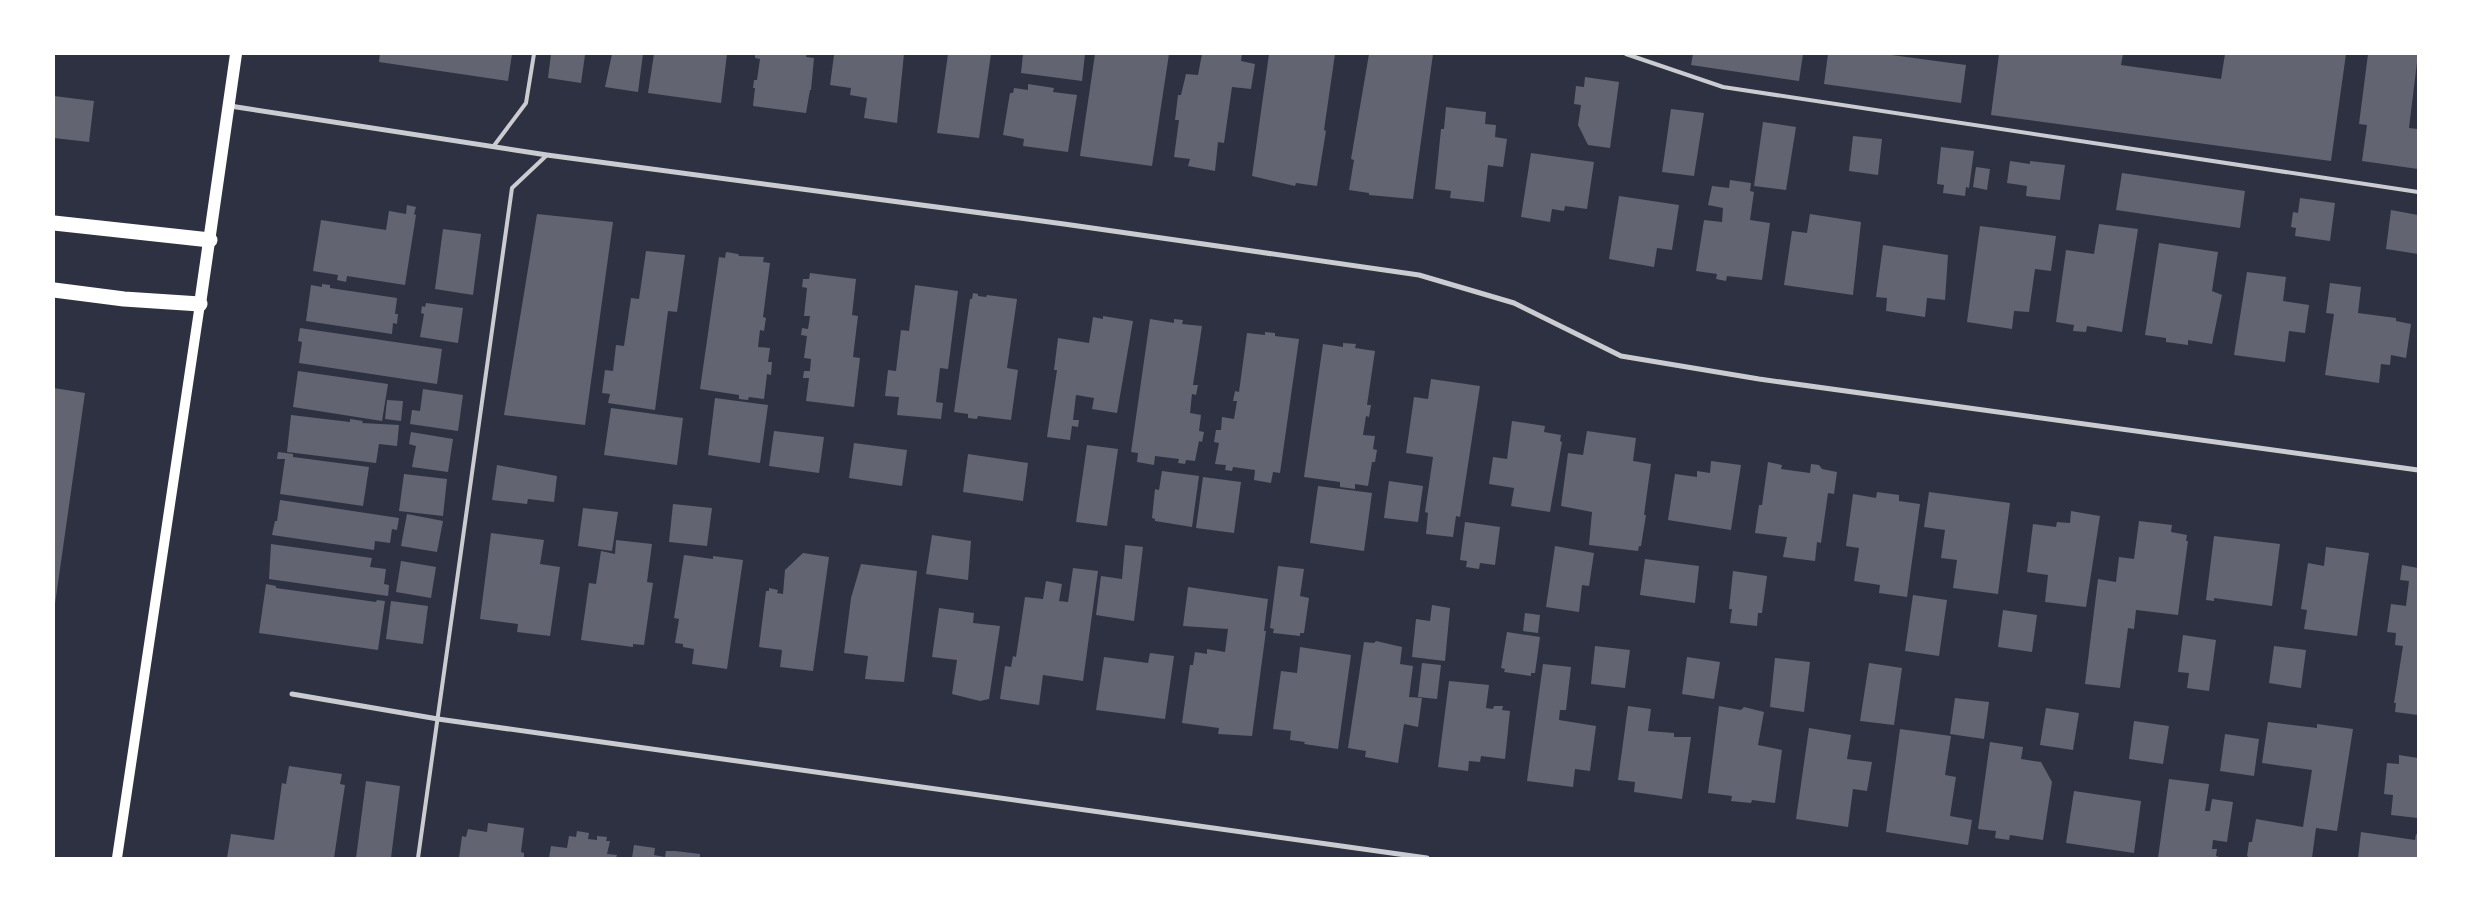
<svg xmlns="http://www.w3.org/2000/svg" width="2472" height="912" font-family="Overpass,sans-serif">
<rect width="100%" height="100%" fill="#2d3142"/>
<g fill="#626471">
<path d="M380 54H512L508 81 379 62Z"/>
<path d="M551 54 585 55 581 83 548 78Z"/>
<path d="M612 54H643L638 92 605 87Z"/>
<path d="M654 54H727L721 103 648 93Z"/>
<path d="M751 54H807L806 57 814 58 811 90H810L806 113 753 106 755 88H753L754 80H757L760 59 755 58V55Z"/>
<path d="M837 54H904L897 123 864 118 867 98 850 95 851 88 830 85 834 55Z"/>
<path d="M948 54H991L979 138 937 133Z"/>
<path d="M1023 54H1085L1082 81 1021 73Z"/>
<path d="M1095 54H1169L1152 166 1080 156Z"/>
<path d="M1202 54H1242L1241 61 1255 64 1251 89 1232 87 1224 143 1218 142 1215 171 1188 166 1190 159 1174 157 1179 120H1175L1178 95H1181L1186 74 1198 75Z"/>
<path d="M1269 54H1335L1324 130 1326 131 1317 186 1296 183 1295 186 1252 176Z"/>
<path d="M1369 54H1433L1413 199 1369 195V193L1349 190 1354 160 1351 159Z"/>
<path d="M1693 54H1803L1799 81 1691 65Z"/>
<path d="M1828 54H1884L1966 65 1961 103 1824 84Z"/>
<path d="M1999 54H2123L2121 65 2221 79 2225 54H2346L2331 161 1991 115Z"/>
<path d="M2368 54H2418L2409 128 2418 129V169L2362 161 2367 125 2359 124Z"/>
<path d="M1585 77 1619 82 1610 148 1588 145 1578 125 1581 105 1574 104 1576 86 1584 87Z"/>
<path d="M1028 84 1054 88 1053 92 1077 95 1068 152 1023 146 1024 139 1003 135 1010 93H1013L1014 88 1028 90Z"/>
<path d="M54 96 94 101 89 142 54 138Z"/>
<path d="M1446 107 1486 112 1485 124 1496 125 1495 137 1507 139 1503 167 1488 165 1484 202 1450 198 1451 191 1435 189 1441 129H1444Z"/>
<path d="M1671 109 1704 113 1694 176 1662 172Z"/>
<path d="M1763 122 1796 127 1786 190 1754 186Z"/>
<path d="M1853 136 1882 139 1878 175 1849 171Z"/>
<path d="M1941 147 1974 151 1969 188 1966 187 1965 196 1943 193 1944 185 1937 184Z"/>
<path d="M1531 153 1594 162 1587 209 1565 206 1564 211 1552 209 1550 222 1521 217Z"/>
<path d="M2010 161 2030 164V161L2065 165 2060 200 2026 196 2027 186 2007 183Z"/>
<path d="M1976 167 1990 169 1987 190 1973 187Z"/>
<path d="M2122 173 2245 191 2240 228 2116 210Z"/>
<path d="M1730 180 1751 183 1750 191 1754 192 1750 220 1770 223 1762 280 1727 276 1726 281 1716 279 1717 274 1696 271 1704 220 1722 222 1723 208 1708 205 1712 186 1729 188Z"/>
<path d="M1619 196 1679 205 1672 250 1657 248 1654 267 1609 259Z"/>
<path d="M2300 198 2335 203 2330 241 2295 236 2296 228 2291 227 2293 212 2298 213Z"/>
<path d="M407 205 416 207 414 214 416 215 405 285 347 276 346 282 337 280 338 275 313 271 321 220 386 230 389 211 406 214Z"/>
<path d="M2391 210 2418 215V254L2386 249Z"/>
<path d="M537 214 613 222 585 425 504 415Z"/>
<path d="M1810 214 1861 222 1853 295 1784 285 1792 231 1807 233Z"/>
<path d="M2099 224 2138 229 2122 332 2087 326 2086 332 2073 331 2074 325 2056 322 2066 250 2094 254Z"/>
<path d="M1980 226 2056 236 2051 271 2035 269 2029 312 2014 311 2012 329 1967 322Z"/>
<path d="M443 229 481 234 473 295 435 289Z"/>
<path d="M2159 243 2218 252 2212 291 2222 295 2212 344 2188 340V345L2166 342V338L2145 335Z"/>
<path d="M1883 245 1948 255 1945 300 1927 298 1925 317 1886 311 1887 298 1876 297Z"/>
<path d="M646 251 685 255 677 312 668 311 655 410 608 403 610 394 602 393 605 370 613 371 616 345 624 346 631 298 639 299Z"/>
<path d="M726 252 738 254 739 256 764 257 763 262 770 263 763 317 766 318 764 331 760 330 758 347 770 348 768 362H772L771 375 767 374 764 399 749 397 748 400 739 399V395L700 389 719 257 725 258Z"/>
<path d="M2247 272 2286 277 2283 301 2309 305 2305 333 2289 331 2285 362 2234 355Z"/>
<path d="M810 273 856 279 852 315 858 316 853 357 860 358 854 407 806 401 809 378H803L804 371H810L811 359 804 358 807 336 801 335 802 328 808 329 810 316H804L807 288 802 287 803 279H809Z"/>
<path d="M2330 283 2361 287 2358 313 2396 318V321L2411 324 2406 358 2391 355 2390 365 2381 364 2379 383 2325 375 2334 314 2326 313Z"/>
<path d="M322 284 330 285V288L397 298 395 314H398L397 324 393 323 392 334 306 321 311 285 322 287Z"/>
<path d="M915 285 958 291 948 369 940 368 936 402 943 403 941 419 897 415 899 397 885 396 888 370 896 371 901 330 909 331Z"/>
<path d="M973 293 978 294V296L986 297 987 295 1017 299 1007 368 1018 370 1011 420 978 416 977 419 968 418V414L954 412 970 299H972Z"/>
<path d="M426 303 463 308 458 343 420 337 424 314 421 313 422 306 425 307Z"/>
<path d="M1103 316 1133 321 1117 413 1092 409 1094 398 1076 395 1073 420H1079L1078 427 1072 426 1070 440 1047 437 1057 370H1054L1058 338 1089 343 1093 317 1103 319Z"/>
<path d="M1150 319 1174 323V319L1183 320 1182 324 1202 326 1193 385H1198L1196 395 1192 394 1190 413 1201 415 1199 431 1204 432 1202 442 1199 441 1195 461 1186 460 1185 464 1178 463 1179 459 1155 456 1154 465 1137 462 1138 453 1131 452Z"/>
<path d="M300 328 442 349 437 384 299 363 302 342 298 341Z"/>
<path d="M1265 332 1275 333V336L1299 339 1280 473 1273 472 1271 483 1254 480 1255 470 1233 467 1232 471 1225 470 1226 465 1215 464 1219 443 1214 442 1216 430H1221L1222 417 1234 419 1237 401H1233L1235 391 1239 392 1247 333 1265 335Z"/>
<path d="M1343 343 1356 344 1355 348 1375 351 1367 405H1371L1369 417 1366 416 1363 435 1375 436 1373 449 1377 450 1375 462H1372L1368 486 1355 484V489L1340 487V482L1304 477 1323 344 1343 347Z"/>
<path d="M298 371 388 384 382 421 293 407Z"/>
<path d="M1431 379 1480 386 1460 517 1456 516 1453 537 1426 534 1428 513 1425 512 1433 457 1406 453 1414 397 1428 399Z"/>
<path d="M54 388 85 393 55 604 54 603Z"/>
<path d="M423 389 463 395 458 431 410 424 412 410 420 411Z"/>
<path d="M715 398 768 405 760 463 708 455Z"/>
<path d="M387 400 403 401 401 421 385 419Z"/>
<path d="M611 408 683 418 677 465 604 455Z"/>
<path d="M291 415 350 422V419L363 421 362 423 399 425 397 446 379 444 376 463 287 452Z"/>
<path d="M1512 421 1545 426 1544 432 1561 435 1560 441 1562 442 1550 512 1511 506 1514 488 1489 484 1493 457 1507 459Z"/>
<path d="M774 431 824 437 819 473 769 466Z"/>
<path d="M1587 431 1636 438 1633 461 1651 464 1644 515H1646L1641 546H1639L1638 551 1589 545 1592 512 1561 506 1568 453 1583 455Z"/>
<path d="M411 432 453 439 448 472 412 467 416 446 409 444Z"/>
<path d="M854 443 907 450 902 486 849 478Z"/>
<path d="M1087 445 1118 449 1107 526 1076 522Z"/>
<path d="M278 452 293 454V457L369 467 363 506 280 494 285 459H277Z"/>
<path d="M968 454 1028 463 1023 501 963 492Z"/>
<path d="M1711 461 1741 465 1731 530 1668 520 1675 474 1697 477V471L1710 473Z"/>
<path d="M1768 462 1782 465 1781 469 1810 473 1811 464 1819 465 1822 469 1837 472 1834 494 1828 493 1821 543 1817 542 1815 561 1783 557 1787 537 1755 533 1759 505H1762Z"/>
<path d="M497 465 557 476 554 502 528 499 527 504 492 500Z"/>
<path d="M1162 471 1199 476 1192 527 1155 521V519L1152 518 1155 489 1159 490Z"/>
<path d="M404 474 447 479 443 516 399 511Z"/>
<path d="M1203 477 1241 482 1234 533 1196 528Z"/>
<path d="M1389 481 1423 486 1418 522 1384 518Z"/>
<path d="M1318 486 1372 493 1364 551 1310 543Z"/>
<path d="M1877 492 1899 495V501L1920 504 1907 597 1879 593 1880 585 1854 581 1859 548 1846 546 1853 494 1876 498Z"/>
<path d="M1929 492 2010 503 1998 594 1953 588 1957 560 1941 558 1945 530 1924 527Z"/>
<path d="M280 500 399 518 397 530 392 529 390 543 375 541 374 550 272 535 275 521H277Z"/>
<path d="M673 504 712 508 707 546 669 542Z"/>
<path d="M583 508 618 512 612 551 578 546Z"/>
<path d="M2071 511 2100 516 2086 607 2045 602 2048 575 2027 572 2033 524 2056 527 2057 522 2070 523Z"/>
<path d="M407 514 443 521 437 552 401 546Z"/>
<path d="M2139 521 2172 525 2171 532 2187 535 2186 541H2188L2178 615 2136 610 2134 629 2128 628 2120 688 2085 684 2098 579 2116 582 2119 557 2134 559Z"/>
<path d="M1465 522 1500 527 1495 565 1480 563 1479 569 1466 567 1467 561 1460 560Z"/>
<path d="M491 533 544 540 540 564 560 567 550 636 517 632 518 624 480 619Z"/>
<path d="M932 535 971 541 968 580 926 574Z"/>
<path d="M2214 536 2280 544 2272 606 2214 598V601L2206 600Z"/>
<path d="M616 540 652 544 647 582 653 583 644 645 633 644V647L581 640 589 583 596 584 601 551 615 554Z"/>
<path d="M271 544 372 558 370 567 386 569 384 584 389 585 388 596 269 579Z"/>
<path d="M1125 545 1143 547 1134 621 1096 615 1101 576 1122 579Z"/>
<path d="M1555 546 1594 553 1589 586 1582 585 1579 612 1546 607Z"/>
<path d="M2326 547 2369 553 2357 636 2304 629 2307 610 2301 609 2308 563 2324 566Z"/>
<path d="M803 553 829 557 813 671 780 667 782 650 759 647 766 591H769V588L778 590 777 593 783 594 785 570Z"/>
<path d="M684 555 713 559V556L743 560 727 669 692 664 694 649 683 647V644L675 643 679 619 674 618Z"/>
<path d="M1645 559 1699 566 1695 603 1640 595Z"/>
<path d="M401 561 436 567 431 598 396 592Z"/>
<path d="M861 564 917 571 904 682 865 679 868 656 844 653 851 598Z"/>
<path d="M2402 565 2418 568V715L2395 712 2396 703H2394L2403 646 2395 645 2396 633 2387 632 2391 604 2406 606 2409 581 2400 580Z"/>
<path d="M1278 566 1304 569 1300 596 1309 598 1304 633H1300V636L1273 633 1274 629 1270 628Z"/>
<path d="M1073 568 1098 571 1083 681 1043 675 1039 705 1000 699 1005 666 1011 667 1013 656 1016 657 1025 597 1043 599 1046 581 1062 584 1059 601 1068 602Z"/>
<path d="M1733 571 1767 576 1762 613H1758L1757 626 1730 623 1732 609H1729Z"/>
<path d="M266 584 276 586V588L376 602 377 600 385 601 378 650 259 633Z"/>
<path d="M1188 587 1268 599 1264 631H1266L1252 736 1218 734 1219 728 1182 723 1190 665H1193L1195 652 1207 654V649L1225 652 1228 629 1183 626Z"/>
<path d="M1913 595 1947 600 1939 656 1905 651Z"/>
<path d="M391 601 428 606 423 644 386 639Z"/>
<path d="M1432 605 1450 608 1445 661 1412 657 1416 619 1430 621Z"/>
<path d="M939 608 974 613 973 623 1000 626 989 699 980 701 952 694 957 660 932 657Z"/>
<path d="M2003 610 2037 615 2032 652 1998 647Z"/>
<path d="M1525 613 1540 615 1538 633 1523 631Z"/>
<path d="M1507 632 1540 637 1535 673H1531V676L1504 672 1505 669 1501 668Z"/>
<path d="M2183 635 2216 640 2209 691 2187 688 2189 673 2178 672Z"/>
<path d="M1376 641 1402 647 1400 664 1413 666 1409 697 1422 698 1418 727 1404 724 1398 763 1365 757 1366 751 1348 748 1364 642 1374 643Z"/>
<path d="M1595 646 1630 650 1625 688 1591 684Z"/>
<path d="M2274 646 2306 650 2301 688 2269 683Z"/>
<path d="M1300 647 1351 655 1338 749 1304 744 1305 742 1290 740 1291 731 1273 729 1281 671 1297 673Z"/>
<path d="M1150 653 1174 656 1165 719 1096 710 1104 657 1148 663Z"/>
<path d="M1687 657 1720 662 1714 699 1682 694Z"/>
<path d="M1775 658 1810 662 1804 712 1770 707Z"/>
<path d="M1422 663 1441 665 1437 699 1418 697Z"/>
<path d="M1869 663 1902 668 1894 725 1860 721Z"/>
<path d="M1543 664 1571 667 1566 710H1560L1559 720 1596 726 1590 771 1575 769 1573 787 1527 781Z"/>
<path d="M1449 681 1489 685 1486 708 1493 709 1494 706H1503L1502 710 1510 711 1505 759 1481 756 1480 762 1469 761 1468 771 1438 767Z"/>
<path d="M1955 698 1989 702 1984 739 1950 734Z"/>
<path d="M1628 706 1651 709 1648 731 1674 733V737H1691L1682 799 1634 792 1635 782 1618 780Z"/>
<path d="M1719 706 1741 710 1744 707 1764 712 1758 745 1782 750 1775 803 1752 800 1751 803 1731 801 1732 796 1708 793Z"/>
<path d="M2046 708 2079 713 2073 750 2040 745Z"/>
<path d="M2134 721 2169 726 2163 764 2129 759Z"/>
<path d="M2268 722 2317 728V724L2353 729 2337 831 2316 828 2312 858H2250L2247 856 2249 842H2252L2256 819 2303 827 2312 770 2262 763Z"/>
<path d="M1809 728 1851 735 1847 759 1872 762 1867 791 1853 789 1848 827 1796 819Z"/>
<path d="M1900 729 1951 736 1945 775 1956 777 1950 816 1972 820 1968 845 1886 832Z"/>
<path d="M2225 734 2259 739 2254 776 2220 771Z"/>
<path d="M1990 742 2023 747 2021 759 2041 762 2052 782 2043 840 2010 835 2009 840 1995 838 1996 831 1978 829Z"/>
<path d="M2399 755 2418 758V818L2391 815 2393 795 2384 794 2387 763 2399 764Z"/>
<path d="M289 766 342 774 340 784 345 785 334 858H227L231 834 274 840 282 783 286 784Z"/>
<path d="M2169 779 2209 784 2205 811H2210L2212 799 2233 802 2227 842 2213 840 2212 849H2217L2216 856 2222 858H2158Z"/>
<path d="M366 781 400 786 391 858H356Z"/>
<path d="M2074 791 2141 801 2134 853 2066 843Z"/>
<path d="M488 823 524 828 521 852 524 853V858H459L462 836 466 837 468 829 487 832Z"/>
<path d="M577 831 589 833 588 839 597 840V836L607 837 606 841H610L607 854 617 855 616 858H549L551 846 567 848 569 836 576 837Z"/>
<path d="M2361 832 2415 840 2416 834 2418 835V858H2358Z"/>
<path d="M634 845 655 848 654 855 665 857 666 851H675L700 854V858H632Z"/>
</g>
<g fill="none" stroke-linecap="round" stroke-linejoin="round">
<g stroke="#caccd0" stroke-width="4">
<path d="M1626 54 1723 87 2418 192"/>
<path d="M493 147 526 103 534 54"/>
<path d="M418 858 512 188 547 155"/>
</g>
<g stroke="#caccd0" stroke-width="5">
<path d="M230 106 547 155 1064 224 1419 275 1514 303 1621 356 1759 379 2418 470"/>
<path d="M292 694 438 719 1427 858"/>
</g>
<path stroke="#fff" stroke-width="10" d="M117 858 200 304"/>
<path stroke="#fff" stroke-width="12" d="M200 304 236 54"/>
<g stroke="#fff" stroke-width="15">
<path d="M54 223 210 240"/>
<path d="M54 290 124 299 200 304"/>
</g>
</g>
<rect width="2472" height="912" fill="none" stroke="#ffffff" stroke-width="110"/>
</svg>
